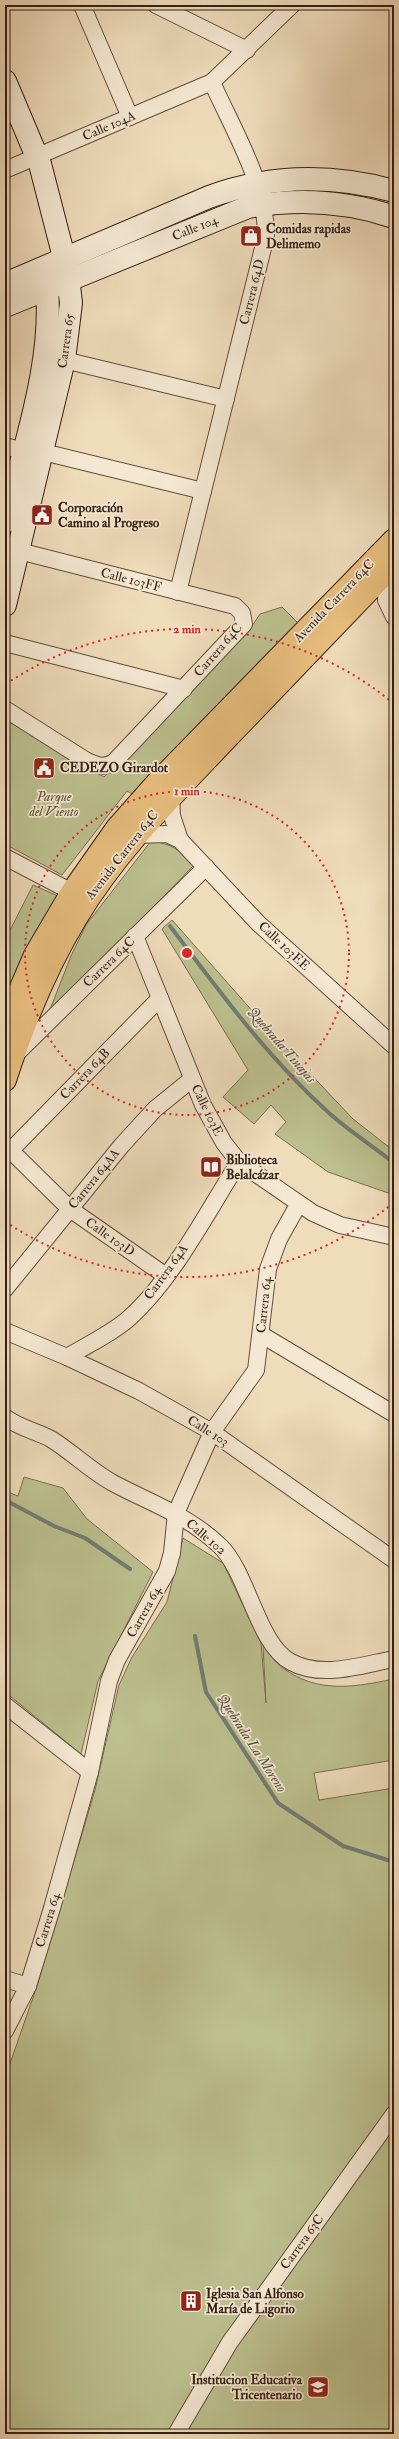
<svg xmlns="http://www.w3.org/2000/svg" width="399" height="2439" font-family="'IM FELL Double Pica',serif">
<rect width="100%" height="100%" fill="#efdcbb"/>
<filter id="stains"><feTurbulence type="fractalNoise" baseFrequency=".005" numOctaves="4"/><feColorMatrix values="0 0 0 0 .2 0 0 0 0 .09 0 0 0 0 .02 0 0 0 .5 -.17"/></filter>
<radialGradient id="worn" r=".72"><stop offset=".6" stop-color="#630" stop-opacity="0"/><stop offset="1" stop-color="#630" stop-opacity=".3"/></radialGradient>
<g fill="#bcbf8e" stroke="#786f50">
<path d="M282 607 299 624 134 795 127 791 62 875 5 844V719L104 777 250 629 260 614Z"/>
<path d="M151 841C173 844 179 850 194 865L47 1017 71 956 86 925Z"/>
<path d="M33 885 58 896 5 998V940Z"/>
<path d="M172 920 270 1031 353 1119 394 1151V1195L328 1172 275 1134 286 1122 271 1105 254 1124 223 1097 248 1070 162 929Z"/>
<path d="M24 1477 63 1488 87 1519 153 1572 98 1681 81 1754 5 1692V1491L18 1496Z"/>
<path d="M183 1538 223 1563 261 1643 266 1703 263 1645C269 1652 275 1663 283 1668 318 1694 355 1687 394 1679V1760L314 1773 319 1800 394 1788V2434H5V2078L36 1989 95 1790 119 1685 132 1657 167 1602Z"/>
</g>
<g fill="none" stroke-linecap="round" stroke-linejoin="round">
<g stroke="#727c74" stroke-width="4">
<path d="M170 926C219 991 268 1058 329 1113 349 1131 373 1146 394 1163"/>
<path d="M5 1500 54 1526 85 1538 130 1569"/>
<path d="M195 1636 206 1692 278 1803 343 1846 394 1862"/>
</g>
<g stroke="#634e3c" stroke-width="18">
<g id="street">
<path d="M82 5 130 117"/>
<path d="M156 5 247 50"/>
<path d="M5 170 212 82 292 5"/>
<path d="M64 360 226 399"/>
<path d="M5 446 23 451"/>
<path d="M43 452 203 491"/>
<path d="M387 571 386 600 394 617"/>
<path d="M178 592 266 236C266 182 233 130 212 82"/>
<path d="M5 643 184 689"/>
<path d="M5 709 87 761C98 766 104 768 114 762L244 624 242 613 235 606 19 551"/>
<path d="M171 795 172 816 180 840"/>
<path d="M135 835 167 834 180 840 259 924 394 1046"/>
<path d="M5 857 72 892"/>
<path d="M135 936 203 1105 224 1143 239 1162 313 1213 340 1225 394 1237"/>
<path d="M16 1054 206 867"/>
<path d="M5 1145 70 1209 166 1276"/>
<path d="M10 1151 160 998"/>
<path d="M5 1289 122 1145 155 1109 192 1079"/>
<path d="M5 1331 67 1357 139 1391 212 1432 394 1560"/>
<path d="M262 1335 394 1414"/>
<path d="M67 1357C87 1345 109 1335 127 1320 172 1281 207 1212 239 1162"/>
<path d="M5 1417C19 1428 36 1431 51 1439 72 1452 91 1471 113 1483 150 1503 190 1516 221 1547 248 1574 258 1645 291 1662 322 1679 361 1665 394 1659"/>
<path d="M5 1705 90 1772"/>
<path d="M5 1979 28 1986"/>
<path d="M5 2031 28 1986 52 1908 90 1772 109 1681 117 1660 167 1571 172 1553 176 1513 212 1432 256 1370 268 1269 279 1239 298 1205"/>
<path d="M176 2434 230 2342 262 2298 394 2114"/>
</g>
</g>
<g stroke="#341f12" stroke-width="24">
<g id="secondary">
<path d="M5 81 40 164 67 269 71 303 64 360 5 605"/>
<path d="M5 284 209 197C269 175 332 174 394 191"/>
<path d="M5 306 248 207C298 198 346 201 394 217"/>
<path d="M5 522C24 448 58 350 45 274"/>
</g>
</g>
<g stroke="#341f12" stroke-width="24">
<g id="primary">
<path d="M5 1025 35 955 72 892 117 828 156 784 394 540"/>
<path d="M5 1080C23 1024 46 968 76 918 117 850 172 796 226 739 282 681 338 622 394 564"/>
</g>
</g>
<use href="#street" stroke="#f5e8d3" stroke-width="16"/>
<use href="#secondary" stroke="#f5e8d3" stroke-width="22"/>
<use href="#primary" stroke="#e8be7e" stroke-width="22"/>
</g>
<g fill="none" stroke="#d62828" stroke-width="2" stroke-dasharray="2 4">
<circle cx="187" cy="953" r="162"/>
<path d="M393 1203A324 324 0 0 1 6 1222M6 684A324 324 0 0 1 393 703"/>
</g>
<defs>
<g id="shop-square" transform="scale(1.15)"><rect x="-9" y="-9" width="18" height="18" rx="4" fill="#8f2418" stroke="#f5e8d3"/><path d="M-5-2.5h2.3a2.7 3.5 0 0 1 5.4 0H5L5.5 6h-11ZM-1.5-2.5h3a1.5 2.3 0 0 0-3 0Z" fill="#fff"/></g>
<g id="civic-square" transform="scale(1.15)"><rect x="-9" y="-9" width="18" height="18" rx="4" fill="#8f2418" stroke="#f5e8d3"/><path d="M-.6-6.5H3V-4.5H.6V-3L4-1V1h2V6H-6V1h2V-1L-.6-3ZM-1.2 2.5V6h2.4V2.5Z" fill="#fff"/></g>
<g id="library-square" transform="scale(1.15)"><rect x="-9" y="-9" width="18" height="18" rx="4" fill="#8f2418" stroke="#f5e8d3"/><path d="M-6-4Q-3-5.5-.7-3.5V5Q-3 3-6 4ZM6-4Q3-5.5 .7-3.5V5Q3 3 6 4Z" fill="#fff"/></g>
<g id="building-square" transform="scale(1.15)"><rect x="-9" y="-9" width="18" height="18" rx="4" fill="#8f2418" stroke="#f5e8d3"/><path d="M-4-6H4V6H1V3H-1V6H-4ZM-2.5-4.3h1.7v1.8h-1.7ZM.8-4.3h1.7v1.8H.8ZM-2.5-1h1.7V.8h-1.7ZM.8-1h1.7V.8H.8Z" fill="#fff"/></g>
<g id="school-square" transform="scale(1.15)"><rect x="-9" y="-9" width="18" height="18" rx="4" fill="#8f2418" stroke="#f5e8d3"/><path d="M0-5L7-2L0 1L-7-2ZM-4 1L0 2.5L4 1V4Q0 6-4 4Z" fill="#fff"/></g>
</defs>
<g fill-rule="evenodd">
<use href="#shop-square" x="251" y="236"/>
<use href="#civic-square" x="42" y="515"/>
<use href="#civic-square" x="44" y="768"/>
<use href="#library-square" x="211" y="1167"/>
<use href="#building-square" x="191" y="2301"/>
<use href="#school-square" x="318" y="2387"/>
</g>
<g text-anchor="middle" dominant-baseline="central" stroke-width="3.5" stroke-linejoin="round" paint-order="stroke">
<g font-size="13" fill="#341f12" stroke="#f5e8d3">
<text transform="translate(109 126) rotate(-23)">Calle 104A</text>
<text transform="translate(195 228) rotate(-22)">Calle 104</text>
<text transform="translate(252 292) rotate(-76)">Carrera 64D</text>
<text transform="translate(66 341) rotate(-82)">Carrera 65</text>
<text transform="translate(131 580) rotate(14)">Calle 103FF</text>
<text transform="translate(334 601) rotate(-46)">Avenida Carrera 64C</text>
<text transform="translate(218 650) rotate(-49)">Carrera 64C</text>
<text transform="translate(122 855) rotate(-52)">Avenida Carrera 64C</text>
<text transform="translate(284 946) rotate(43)">Calle 103EE</text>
<text transform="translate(109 962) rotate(-44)">Carrera 64C</text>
<text transform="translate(85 1074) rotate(-46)">Carrera 64B</text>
<text transform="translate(207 1110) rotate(64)">Calle 103E</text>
<text transform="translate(94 1179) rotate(-51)">Carrera 64AA</text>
<text transform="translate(110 1237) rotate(35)">Calle 103D</text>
<text transform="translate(166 1272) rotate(-54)">Carrera 64A</text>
<text transform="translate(264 1305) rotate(-84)">Carrera 64</text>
<text transform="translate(208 1431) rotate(32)">Calle 103</text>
<text transform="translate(206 1537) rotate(40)">Calle 102</text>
<text transform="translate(144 1612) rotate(-61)">Carrera 64</text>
<text transform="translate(48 1920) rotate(-73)">Carrera 64</text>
<text transform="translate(302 2242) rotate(-54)">Carrera 63C</text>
</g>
<g font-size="13" font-weight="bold" fill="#341f12" stroke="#f5e8d3" text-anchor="start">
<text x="266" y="229">Comidas rapidas<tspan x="266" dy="15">Delimemo</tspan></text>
<text x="58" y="508">Corporación<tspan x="58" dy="15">Camino al Progreso</tspan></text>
<text x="60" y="768">CEDEZO Girardot</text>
<text x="226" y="1160">Biblioteca<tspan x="226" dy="15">Belalcázar</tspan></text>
<text x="206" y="2294">Iglesia San Alfonso<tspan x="206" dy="15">María de Ligorio</tspan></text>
<text x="302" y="2380" text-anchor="end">Institucion Educativa<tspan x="302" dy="15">Tricentenario</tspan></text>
</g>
<g font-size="13" font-style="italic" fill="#5d4f37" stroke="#f5e8d3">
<text x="54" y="797">Parque<tspan x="54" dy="15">del Viento</tspan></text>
</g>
<g font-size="14" font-style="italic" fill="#534e43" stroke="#f5e8d3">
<text transform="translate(282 1045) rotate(49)">Quebrada Tinajas</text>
<text transform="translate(252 1743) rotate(57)">Quebrada La Moreno</text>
</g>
</g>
<circle cx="187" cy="953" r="6" fill="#d62828" stroke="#f5e8d3" stroke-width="2"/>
<g font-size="12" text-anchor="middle" font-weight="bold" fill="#d62828" stroke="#f5e8d3" stroke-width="3.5" stroke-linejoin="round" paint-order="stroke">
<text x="187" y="633">2 min</text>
<text x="187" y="795">1 min</text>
</g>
<rect width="399" height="2439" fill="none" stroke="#efdcbb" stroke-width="20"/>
<rect x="6" y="6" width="387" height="2427" fill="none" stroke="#341f12" stroke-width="2"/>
<rect x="10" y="10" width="379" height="2419" fill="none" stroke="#341f12"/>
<rect width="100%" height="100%" filter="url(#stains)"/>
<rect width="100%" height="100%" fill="url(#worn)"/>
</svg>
